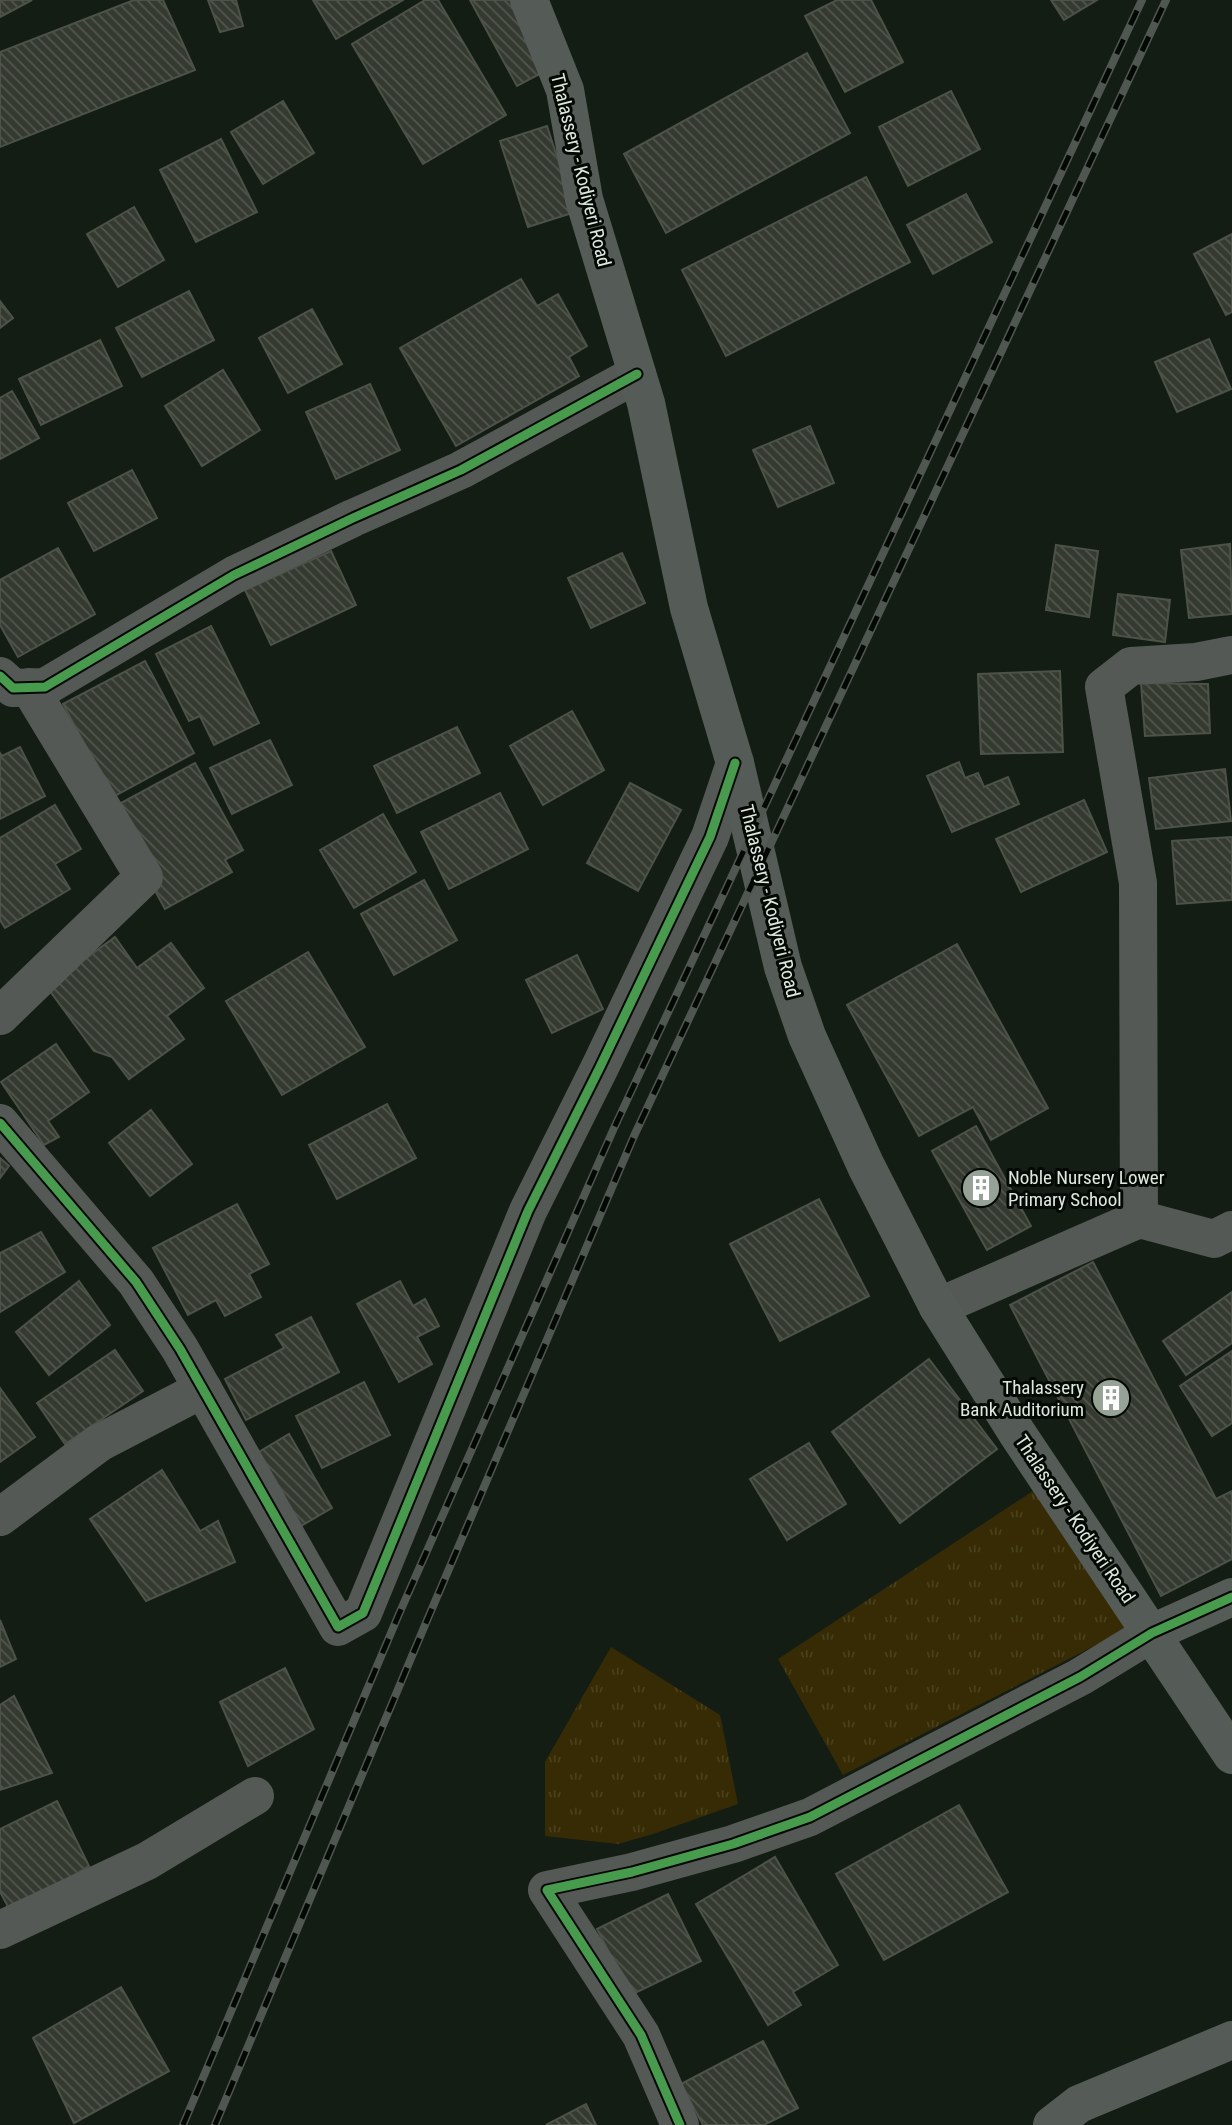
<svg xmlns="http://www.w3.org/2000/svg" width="1232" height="2125" font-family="'Roboto Condensed',sans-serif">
<defs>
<pattern id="grass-tufts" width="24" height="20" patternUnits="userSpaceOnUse" patternTransform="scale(1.75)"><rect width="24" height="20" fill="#362b04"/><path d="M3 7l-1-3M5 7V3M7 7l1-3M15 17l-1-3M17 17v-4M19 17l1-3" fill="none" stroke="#49401c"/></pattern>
<pattern id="building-back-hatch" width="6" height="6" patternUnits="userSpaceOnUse" patternTransform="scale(1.75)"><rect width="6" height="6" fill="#353a31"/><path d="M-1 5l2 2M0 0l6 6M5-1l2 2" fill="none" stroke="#52564e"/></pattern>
</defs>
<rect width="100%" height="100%" fill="#141d14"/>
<g fill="url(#grass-tufts)">
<path d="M1042 1485 1133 1626 843 1775 778 1659Z"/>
<path d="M611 1647 720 1715 738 1804 653 1834 618 1844 545 1836V1762Z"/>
</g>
<g fill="url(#building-back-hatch)" stroke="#4c5248" stroke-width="2">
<path d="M0 0H32L0 17Z"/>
<path d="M134 0H163L195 70 0 147V52Z"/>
<path d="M208 0H236L243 26 220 32Z"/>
<path d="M313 0H403L336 39Z"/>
<path d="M425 0H438L506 115 423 164 352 44Z"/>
<path d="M470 0H512L549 69 517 86Z"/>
<path d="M837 0H871L903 62 845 92 805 16Z"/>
<path d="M1051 0H1097L1064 20Z"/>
<path d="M807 53 850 133 666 233 624 154Z"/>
<path d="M951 91 980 149 908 186 879 127Z"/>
<path d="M283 101 314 153 263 184 231 132Z"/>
<path d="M547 126 575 212 528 227 500 141Z"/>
<path d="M221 139 257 212 196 242 160 170Z"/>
<path d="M866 177 910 262 726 356 682 270Z"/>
<path d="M966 194 992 242 933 274 907 225Z"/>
<path d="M134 207 164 260 118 287 87 234Z"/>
<path d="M1232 234V312L1226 315 1194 254Z"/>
<path d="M521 279 537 306 558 294 587 346 569 357 579 376 456 446 400 348Z"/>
<path d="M189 291 214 340 142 377 116 328Z"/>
<path d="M0 301 13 318 0 328Z"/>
<path d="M312 309 342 364 288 393 259 338Z"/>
<path d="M1209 339 1231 389 1177 412 1155 362Z"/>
<path d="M100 340 122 386 41 425 19 379Z"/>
<path d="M223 370 260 430 202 466 165 406Z"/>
<path d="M370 384 400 450 336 479 306 412Z"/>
<path d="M12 391 39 438 0 459V398Z"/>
<path d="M810 426 834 483 778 507 753 450Z"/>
<path d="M132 470 157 518 94 551 68 503Z"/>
<path d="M1230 544 1232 614 1189 618 1181 550Z"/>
<path d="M1056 545 1098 551 1089 617 1046 610Z"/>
<path d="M58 548 95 614 18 657 0 625V580Z"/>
<path d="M331 551 356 605 271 645 245 590Z"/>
<path d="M622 553 645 603 591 628 568 578Z"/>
<path d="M1118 594 1170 600 1165 642 1113 635Z"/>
<path d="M211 626 259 723 214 745 200 716 189 721 156 654Z"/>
<path d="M145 661 194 753 113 797 63 704Z"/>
<path d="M1060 671 1063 752 981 754 978 674Z"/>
<path d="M1141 683 1208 684 1210 733 1145 736Z"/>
<path d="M572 711 604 770 543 805 510 746Z"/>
<path d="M457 727 480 773 397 813 374 766Z"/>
<path d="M270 740 292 785 232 814 210 768Z"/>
<path d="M20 747 45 796 0 819V753L2 756Z"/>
<path d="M959 762 965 778 978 773 984 787 1008 777 1019 804 952 832 927 776Z"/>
<path d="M195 763 243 850 225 860 232 872 165 909 110 809Z"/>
<path d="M1225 769 1231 821 1156 829 1149 778Z"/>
<path d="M630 783 681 810 638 891 587 863Z"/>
<path d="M500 793 528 849 449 889 421 832Z"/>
<path d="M1084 800 1107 852 1021 892 996 839Z"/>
<path d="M55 805 81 849 55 864 70 889 5 928 0 920V838Z"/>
<path d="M383 814 416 872 354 908 320 850Z"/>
<path d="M1232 837V900L1177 904 1172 841Z"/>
<path d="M424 880 457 940 394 975 361 914Z"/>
<path d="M115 937 137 968 171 943 204 988 167 1016 184 1039 129 1079 112 1057 94 1051 47 987Z"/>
<path d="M957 944 1048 1108 991 1140 973 1107 919 1136 847 1005Z"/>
<path d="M308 952 365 1047 282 1095 226 1001Z"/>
<path d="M577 955 603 1009 552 1033 526 980Z"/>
<path d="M56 1044 89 1092 48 1121 59 1137 44 1145 1 1082Z"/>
<path d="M387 1104 416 1158 337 1199 309 1145Z"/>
<path d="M151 1110 192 1164 150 1196 109 1143Z"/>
<path d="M976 1126 1031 1226 987 1250 932 1151Z"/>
<path d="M0 1158 9 1166 0 1178Z"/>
<path d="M819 1199 869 1296 780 1341 730 1244Z"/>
<path d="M237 1204 269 1264 249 1274 261 1297 225 1316 216 1300 188 1315 153 1248Z"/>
<path d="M41 1232 65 1272 0 1312V1253Z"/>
<path d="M1093 1262 1216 1499 1232 1491V1559L1161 1596 1010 1305Z"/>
<path d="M79 1281 110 1325 49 1375 16 1332Z"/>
<path d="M400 1281 413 1306 425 1299 439 1326 417 1337 432 1364 399 1382 357 1304Z"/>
<path d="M1232 1292V1343L1186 1375 1163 1341Z"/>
<path d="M311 1317 339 1372 246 1420 225 1379 284 1348 276 1335Z"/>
<path d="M115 1350 143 1391 65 1444 37 1403Z"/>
<path d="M1232 1351V1423L1212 1436 1180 1386Z"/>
<path d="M929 1359 997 1449 900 1523 832 1432Z"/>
<path d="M364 1382 390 1435 322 1468 296 1416Z"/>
<path d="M0 1388 35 1437 0 1462Z"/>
<path d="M289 1434 332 1508 294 1530 252 1456Z"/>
<path d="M809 1443 846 1504 787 1540 750 1479Z"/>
<path d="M162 1470 200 1531 218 1521 235 1562 146 1601 90 1519Z"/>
<path d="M0 1620 16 1659 0 1667Z"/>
<path d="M285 1668 314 1729 248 1766 220 1702Z"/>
<path d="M14 1696 52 1773 0 1790V1705Z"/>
<path d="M57 1801 89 1866 11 1912 0 1892V1829Z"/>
<path d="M959 1805 1008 1892 884 1960 836 1874Z"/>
<path d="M775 1857 838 1965 793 1992 801 2005 768 2025 696 1904Z"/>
<path d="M668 1894 701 1961 631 1995 597 1929Z"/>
<path d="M121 1987 169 2071 74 2123 33 2038Z"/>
<path d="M763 2041 798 2108 764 2125H703L681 2084Z"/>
<path d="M586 2104 596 2125H546Z"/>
</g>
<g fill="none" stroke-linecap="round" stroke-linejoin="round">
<g stroke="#545956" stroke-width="38">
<path d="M0 676 13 688 45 687 234 575 353 518 461 470 637 374"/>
<path d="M0 1016 144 877 29 687"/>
<path d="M0 1123 136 1282 180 1349 338 1627 363 1613 528 1211 600 1067 710 837 735 763"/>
<path d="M1139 1219 1138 883 1104 687 1131 666 1196 662 1232 655"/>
<path d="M938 1307 1139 1219 1214 1239 1232 1230"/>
<path d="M0 1517 99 1443 203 1389"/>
<path d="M0 1930 147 1861 255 1796"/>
<path d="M680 2125 641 2035 547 1890 632 1872 733 1844 810 1817 1080 1677 1152 1633"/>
</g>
<g stroke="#555c58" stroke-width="38">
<path d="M529 0 565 90 584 199 646 403 689 608 735 763 783 967 807 1036 866 1166 938 1307 1017 1433 1232 1755"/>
<path d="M1152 1633 1232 1597"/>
<path d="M1052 2125 1079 2104 1232 2040"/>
</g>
<g stroke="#505650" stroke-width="8">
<g id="rail">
<path d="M183 2125 399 1614 614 1128 1142 0"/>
<path d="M215 2125 425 1625 634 1136 1166 0"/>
</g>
</g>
<use href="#rail" stroke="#030803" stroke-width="5" stroke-dasharray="16" stroke-linecap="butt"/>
<g stroke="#030803" stroke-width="13">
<g id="cycleway">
<path d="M0 676 13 688 45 687 234 575 353 518 461 470 637 374"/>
<path d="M0 1123 136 1282 180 1349 338 1627 363 1613 528 1211 600 1067 710 837 735 763"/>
<path d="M680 2125 641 2035 547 1890 632 1872 733 1844 810 1817 1080 1677 1152 1633 1232 1597"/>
</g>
</g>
<use href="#cycleway" stroke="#469c4c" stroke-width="9"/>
</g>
<defs>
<g id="building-disc" transform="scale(2.0125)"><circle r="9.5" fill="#97a297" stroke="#030803"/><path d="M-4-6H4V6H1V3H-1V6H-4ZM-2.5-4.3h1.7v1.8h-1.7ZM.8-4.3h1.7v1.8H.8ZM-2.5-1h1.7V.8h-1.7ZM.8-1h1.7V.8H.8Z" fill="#fff"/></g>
</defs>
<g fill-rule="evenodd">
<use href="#building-disc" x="981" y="1188"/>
<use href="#building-disc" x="1111" y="1398"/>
</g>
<g text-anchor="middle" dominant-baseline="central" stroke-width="6" stroke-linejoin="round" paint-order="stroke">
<g font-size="19" fill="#dee9de" stroke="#030803">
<text transform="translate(581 170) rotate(76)">Thalassery - Kodiyeri Road</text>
<text transform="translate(770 901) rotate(76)">Thalassery - Kodiyeri Road</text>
<text transform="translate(1075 1519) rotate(56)">Thalassery - Kodiyeri Road</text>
</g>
<g font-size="19" fill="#dee9de" stroke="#030803" text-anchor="start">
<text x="1008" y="1177">Noble Nursery Lower<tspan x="1008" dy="22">Primary School</tspan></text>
<text x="1084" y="1387" text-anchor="end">Thalassery<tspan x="1084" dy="22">Bank Auditorium</tspan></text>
</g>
</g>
</svg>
